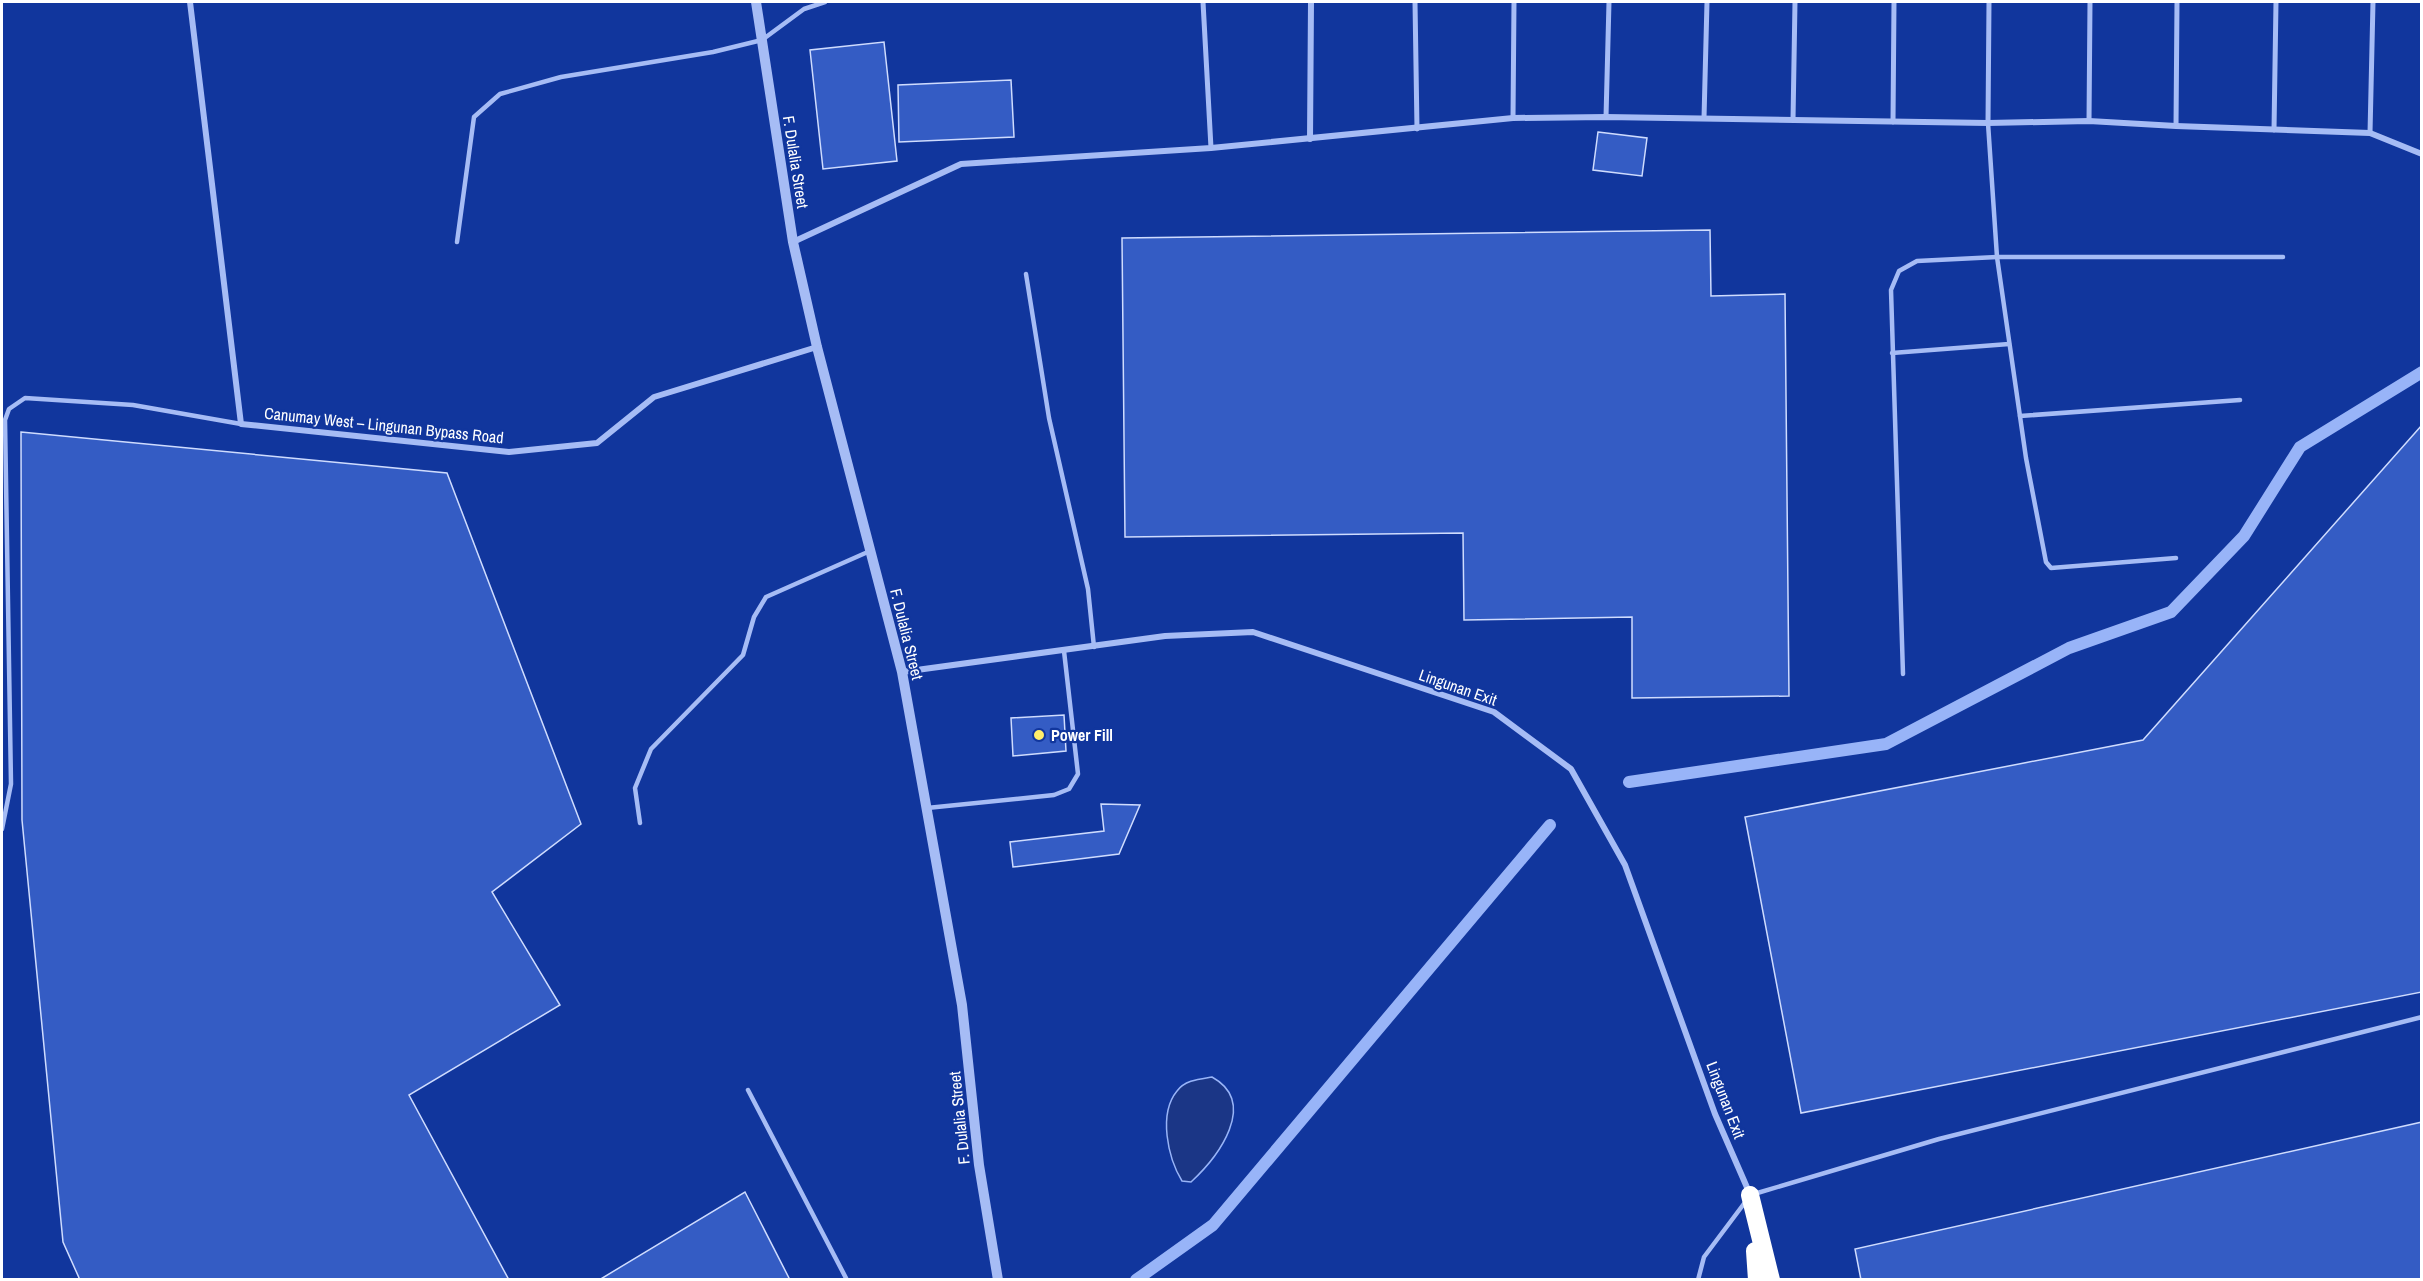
<svg xmlns="http://www.w3.org/2000/svg" width="2423" height="1281" font-family="'Archivo Narrow',sans-serif">
<rect width="100%" height="100%" fill="#11369d"/>
<path fill="#1b3686" stroke="#98b4f8" stroke-width="1.5" d="M1212 1077C1259 1103 1218 1157 1191 1182L1182 1181C1168 1158 1158 1114 1177 1091 1185 1080 1200 1079 1212 1077Z"/>
<g fill="none" stroke-linecap="round" stroke-linejoin="round">
<g stroke="#98b4f8" stroke-width="12">
<path d="M1629 782 1886 744 2069 648 2171 612 2244 536 2300 447 2422 372"/>
<path d="M1136 1280 1213 1225 1550 825"/>
</g>
</g>
<g fill="#345cc4" stroke="#cfdcfe" stroke-width="1.5">
<path d="M884 42 897 161 823 169 810 50Z"/>
<path d="M1011 80 1014 137 899 142 898 85Z"/>
<path d="M1598 132 1647 138 1642 176 1593 170Z"/>
<path d="M1710 230 1711 296 1785 294 1789 696 1632 698V617L1464 620 1463 533 1125 537 1122 238Z"/>
<path d="M2422 425V992L1801 1113 1745 817 2143 740Z"/>
<path d="M21 432 447 473 581 824 492 892 560 1005 409 1095 509 1280H80L63 1242 22 820Z"/>
<path d="M1064 715 1066 751 1013 756 1011 718Z"/>
<path d="M1101 804 1140 805 1119 854 1013 867 1010 842 1104 831Z"/>
<path d="M2422 1122V1280H1861L1855 1249Z"/>
<path d="M745 1192 790 1280H599Z"/>
</g>
<g fill="none" stroke-linecap="round" stroke-linejoin="round">
<g stroke="#a6bcf5" stroke-width="4.5">
<path d="M1988 123 1997 257 2026 458 2046 562 2051 568 2176 558"/>
<path d="M457 242 474 117 500 94 561 77 713 52 762 40 804 9 825 2"/>
<path d="M1026 274 1049 418 1088 589 1094 647"/>
<path d="M1892 353 2009 344"/>
<path d="M2020 416 2240 400"/>
<path d="M1903 674 1891 290 1899 271 1917 261 1997 257H2283"/>
<path d="M927 808 1054 795 1069 789 1078 774 1064 651"/>
<path d="M640 823 635 788 651 749 743 655 754 617 766 597 870 551"/>
<path d="M2 829 11 784 5 420 9 409 25 398 133 405 241 424"/>
<path d="M748 1090 847 1280"/>
<path d="M1754 1194 1939 1139 2422 1017"/>
<path d="M1698 1280 1704 1257 1746 1201"/>
</g>
<g stroke="#a6bcf5" stroke-width="5">
<path d="M1203 2 1211 148"/>
<path d="M1415 2 1417 129"/>
<path d="M1606 117 1609 2"/>
<path d="M1513 118 1514 2"/>
<path d="M1704 118 1707 2"/>
<path d="M1793 120 1795 2"/>
<path d="M2089 121 2090 2"/>
<path d="M1893 122 1894 2"/>
<path d="M1988 123 1989 2"/>
<path d="M2176 126 2177 2"/>
<path d="M2274 130 2276 2"/>
<path d="M2370 133 2373 2"/>
</g>
<g stroke="#a6bcf5" stroke-width="6">
<path d="M190 2 241 424 509 452 597 443 654 397 817 347"/>
<path d="M1310 139 1311 2"/>
<path d="M793 242 961 164 1211 148 1513 118 1606 117 1988 123 2089 121 2176 126 2370 133 2422 154"/>
<path d="M902 672 1165 636 1253 632 1494 712 1571 769 1625 865 1715 1114 1749 1192"/>
</g>
<path stroke="#a6bcf5" stroke-width="10" d="M756 2 793 242 817 347 902 672 962 1005 979 1165 998 1280"/>
<g stroke="#fff" stroke-width="18">
<path d="M1750 1195 1771 1280"/>
<path d="M1755 1251 1757 1280"/>
</g>
</g>
<circle fill="#ffee6a" stroke="#11369d" stroke-width="2" cx="1039" cy="735" r="6"/>
<g text-anchor="middle" dominant-baseline="central" stroke-width="4.5" stroke-linejoin="round" paint-order="stroke">
<g font-size="16" fill="#fff" stroke="#11369d">
<text transform="translate(796 162) rotate(81)">F. Dulalia Street</text>
<text transform="translate(384 425) rotate(6)">Canumay West – Lingunan Bypass Road</text>
<text transform="translate(907 634) rotate(76)">F. Dulalia Street</text>
<text transform="translate(1458 687) rotate(19)">Lingunan Exit</text>
<text transform="translate(1726 1100) rotate(69)">Lingunan Exit</text>
<text transform="translate(959 1118) rotate(-96)">F. Dulalia Street</text>
</g>
<g font-size="16" font-weight="bold" fill="#fff" stroke="#11369d" text-anchor="start">
<text x="1051" y="735">Power Fill</text>
</g>
</g>
<rect width="2423" height="1281" fill="none" stroke="#ffffff" stroke-width="6"/>
</svg>
